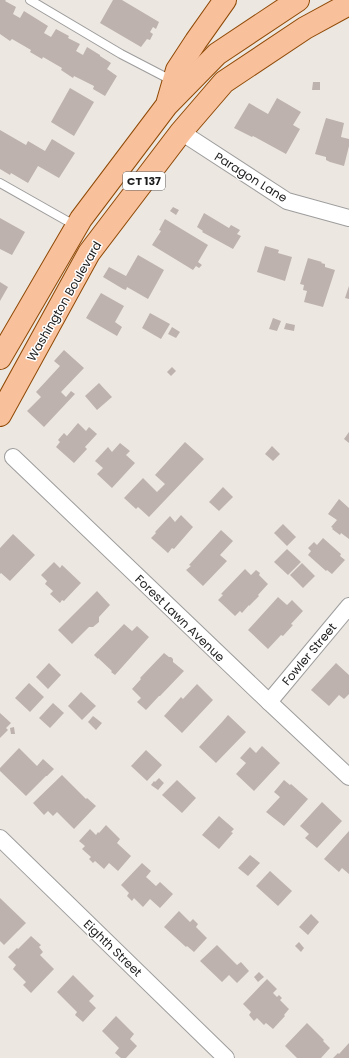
<svg xmlns="http://www.w3.org/2000/svg" width="349" height="1058" font-family="Poppins,sans-serif">
<rect width="100%" height="100%" fill="#ede7e1"/>
<g fill="#bdb2ae">
<path d="M0 0H6L5 1 16 7 13 14 20 18 24 11 48 26 44 33 51 37 56 29 69 36 68 38 80 44 76 51 83 55 87 47 100 55V56L111 63 107 69 117 76 105 96 93 89 94 86 74 76 73 78 61 70 62 68 43 57 42 59 30 52 31 50 12 39 10 41 0 34Z"/>
<path d="M113 0H122L159 22 156 29 153 27 150 32 153 34 150 40 147 39 141 47 100 23Z"/>
<path d="M313 82H320V90H312Z"/>
<path d="M70 88 94 102 74 136 51 122Z"/>
<path d="M277 98 301 112 293 125 300 129 286 154 253 136 252 137 234 128 249 103 268 114Z"/>
<path d="M326 118 344 123 341 137 349 139V146L344 166 330 162 326 160V157L315 154Z"/>
<path d="M0 130 26 145 28 141 45 151 52 139 75 153 59 178 38 166 28 183 11 173 10 175 0 169Z"/>
<path d="M173 207 179 210 176 215 170 211Z"/>
<path d="M204 213 229 228 231 225 240 230 237 234 241 236 233 249 202 232 203 231 197 227Z"/>
<path d="M0 218 25 232 12 255 0 249Z"/>
<path d="M165 219 208 245 198 262 202 265 199 268 196 266 193 270 152 245 161 231 159 230Z"/>
<path d="M265 246 279 250 278 253 292 257 285 281 257 272Z"/>
<path d="M138 255 164 270 148 299 127 287 126 290 123 289 103 277 109 267 126 276Z"/>
<path d="M308 258 322 262 321 263 325 264V267L335 270 323 307 304 302 307 291 303 290 304 285 300 284Z"/>
<path d="M0 282 8 287 0 301Z"/>
<path d="M349 286V299L345 298Z"/>
<path d="M101 293 124 306 115 322 122 327 117 336 86 318Z"/>
<path d="M150 313 170 324 161 339 142 328Z"/>
<path d="M273 318 281 321 277 331 269 329Z"/>
<path d="M286 323 295 325 294 331 284 329Z"/>
<path d="M172 327 180 332 176 338 168 334Z"/>
<path d="M64 350 84 368 61 392 66 397 71 391 75 394 44 427 27 411 41 397 36 392 60 366 54 361Z"/>
<path d="M172 367 176 371 171 376 167 372Z"/>
<path d="M99 383 112 397 97 410 85 396Z"/>
<path d="M78 423 86 431 89 427 97 434 85 447 87 449 74 463 56 447 60 442 58 440 64 433 67 436Z"/>
<path d="M349 432V443L344 439Z"/>
<path d="M185 442 204 459 149 517 138 507 136 509 124 498 143 478 157 492 165 484 155 475Z"/>
<path d="M120 443 130 451 126 455 135 463 112 488 97 474 103 468 95 461 108 447 112 452Z"/>
<path d="M272 446 280 454 273 461 265 454Z"/>
<path d="M223 487 233 497 219 511 209 502Z"/>
<path d="M339 499 349 508V539L341 533 340 535 332 529 333 528 331 527 337 520 328 514Z"/>
<path d="M181 515 193 527 174 549 172 548 168 553 151 538 156 533 155 532 170 516 175 522Z"/>
<path d="M283 524 296 537 287 546 274 533Z"/>
<path d="M221 530 233 541 220 555 227 561 203 586 186 570 191 566 189 565Z"/>
<path d="M13 534 35 555 10 581 1 573 0 574V548Z"/>
<path d="M323 538 341 554 340 556 345 560 332 574 327 570 326 571 308 555 311 551 308 548 314 542 317 545Z"/>
<path d="M287 549 301 562 288 575 274 562Z"/>
<path d="M54 562 60 568 62 565 81 583 64 601 62 600 60 603 50 594 53 591 45 584 47 581 41 575Z"/>
<path d="M302 563 315 576 303 588 290 575Z"/>
<path d="M245 569 251 575 256 570 260 573 259 575 268 584 258 595 259 596 249 606V605L242 613 240 611 235 616 218 600 223 595 221 594Z"/>
<path d="M97 591 110 605 99 617V622L93 627H89L72 644 58 630Z"/>
<path d="M278 597 287 605 292 600 303 611 291 624 293 625 283 636 281 635 268 649 248 630Z"/>
<path d="M124 624 132 631 137 626 149 637 115 675 111 672 112 671 98 658V659L94 655Z"/>
<path d="M164 653 169 657H171L173 659V662L184 671 160 696H159L146 710 137 702 141 698 132 689 141 679 140 678Z"/>
<path d="M49 663 61 675 48 689 36 677Z"/>
<path d="M336 663 349 675V694L344 699 339 695 329 706 311 690Z"/>
<path d="M29 683 44 697 30 712 15 698Z"/>
<path d="M197 684 213 700 182 733 164 716 181 697 183 699Z"/>
<path d="M81 692 96 706 82 720 68 706Z"/>
<path d="M53 703 64 713 50 728 39 718Z"/>
<path d="M0 713 11 723 6 728 8 730 0 738Z"/>
<path d="M228 715 246 732 216 763 199 747 223 721Z"/>
<path d="M93 716 102 723 96 730 88 722Z"/>
<path d="M14 727 15 734H11L10 728Z"/>
<path d="M262 746 280 763 254 791 236 774 246 763 240 758 250 747 256 753Z"/>
<path d="M19 748 37 766 43 759 54 769 47 776H46L26 796 0 771V768Z"/>
<path d="M146 750 162 765 147 781 131 766Z"/>
<path d="M62 775 86 799 87 798 96 806 74 829 57 812 53 816 48 811 44 815 33 803Z"/>
<path d="M159 778 164 783 158 790 151 785 154 781 155 782Z"/>
<path d="M177 780 196 798 182 813 162 795Z"/>
<path d="M284 780 290 785 291 784 308 799 284 826 266 812 280 797 274 792Z"/>
<path d="M322 802 342 821 317 848 305 838 309 834 300 826Z"/>
<path d="M219 816 234 829 231 832 233 833 219 849 202 835Z"/>
<path d="M106 825 120 839 117 843 131 856 118 871 109 863 104 869 95 861 93 863 89 859 91 857 82 849 85 846 79 841 90 829 96 835 98 832 99 833Z"/>
<path d="M349 831V874L342 868 339 872 324 859Z"/>
<path d="M250 855 260 863 248 876 238 868Z"/>
<path d="M142 863 151 871 146 877 156 886 160 882 173 894 160 908 150 899 143 907 134 898 132 901 127 896 129 893 121 885Z"/>
<path d="M270 871 292 891 278 906 256 886Z"/>
<path d="M0 898 26 923 4 945 0 941Z"/>
<path d="M179 911 190 922 193 919 198 924 196 927 207 938 194 952 187 946 186 947 164 927Z"/>
<path d="M311 914 319 922 308 935 299 927Z"/>
<path d="M31 936 41 945 39 947 43 952 40 955 54 969 31 993 23 985 26 982 13 969 16 965 8 957 17 948 18 949Z"/>
<path d="M299 942 304 948 301 952 295 946Z"/>
<path d="M217 945 237 965 241 962 249 971 237 983 229 975 222 982 200 961Z"/>
<path d="M259 972 264 977 258 982 254 977Z"/>
<path d="M73 975 94 996 89 1001 96 1008 83 1022 75 1015 77 1012 57 992Z"/>
<path d="M267 979 277 989 273 993 277 997 279 995 282 998 280 1000 289 1009 284 1015 285 1016 273 1029 266 1023 264 1025 257 1018 254 1021 249 1015 251 1012 243 1004Z"/>
<path d="M116 1016 134 1034 130 1039 137 1046 126 1058H121L115 1053 119 1048 102 1031Z"/>
<path d="M307 1023 324 1040 323 1041 330 1048 321 1058H297L285 1046Z"/>
<path d="M349 1043V1058H333L338 1053 339 1054Z"/>
</g>
<g fill="none" stroke-linecap="round" stroke-linejoin="round">
<g stroke="#9d9d9d" stroke-width="10">
<g id="service">
<path d="M30 0 121 54 173 81"/>
<path d="M0 183 76 226"/>
</g>
</g>
<g stroke="#9d9d9d" stroke-width="18">
<g id="minor">
<path d="M181 132 287 201 349 218"/>
<path d="M13 457 269 702 349 777"/>
<path d="M269 702 349 606"/>
<path d="M0 838 226 1058"/>
</g>
</g>
<g stroke="#8f4905" stroke-width="24">
<g id="primary">
<path d="M168 101 177 70 196 41 225 0"/>
<path d="M0 358 81 219 167 105 217 54 298 0"/>
<path d="M0 415 89 253 181 132 224 82 305 28 349 4"/>
</g>
</g>
<use href="#service" stroke="#fff" stroke-width="8"/>
<use href="#minor" stroke="#fff" stroke-width="16"/>
<use href="#primary" stroke="#f8c09b" stroke-width="22"/>
</g>
<g text-anchor="middle" dominant-baseline="central" stroke-width="3" stroke-linejoin="round" paint-order="stroke">
<rect fill="#fff" stroke="#606060" stroke-width="1" x="123" y="172" width="42" height="18" rx="3"/>
<g font-size="11" font-weight="bold" fill="#1c1c1c">
<text x="144" y="181">CT 137</text>
</g>
<g font-size="12" fill="#1c1c1c" stroke="#fff">
<text transform="translate(251 177) rotate(32)">Paragon Lane</text>
<text transform="translate(64 301) rotate(-60)">Washington Boulevard</text>
<text transform="translate(180 618) rotate(44)">Forest Lawn Avenue</text>
<text transform="translate(309 654) rotate(-50)">Fowler Street</text>
<text transform="translate(113 948) rotate(44)">Eighth Street</text>
</g>
</g>
</svg>
